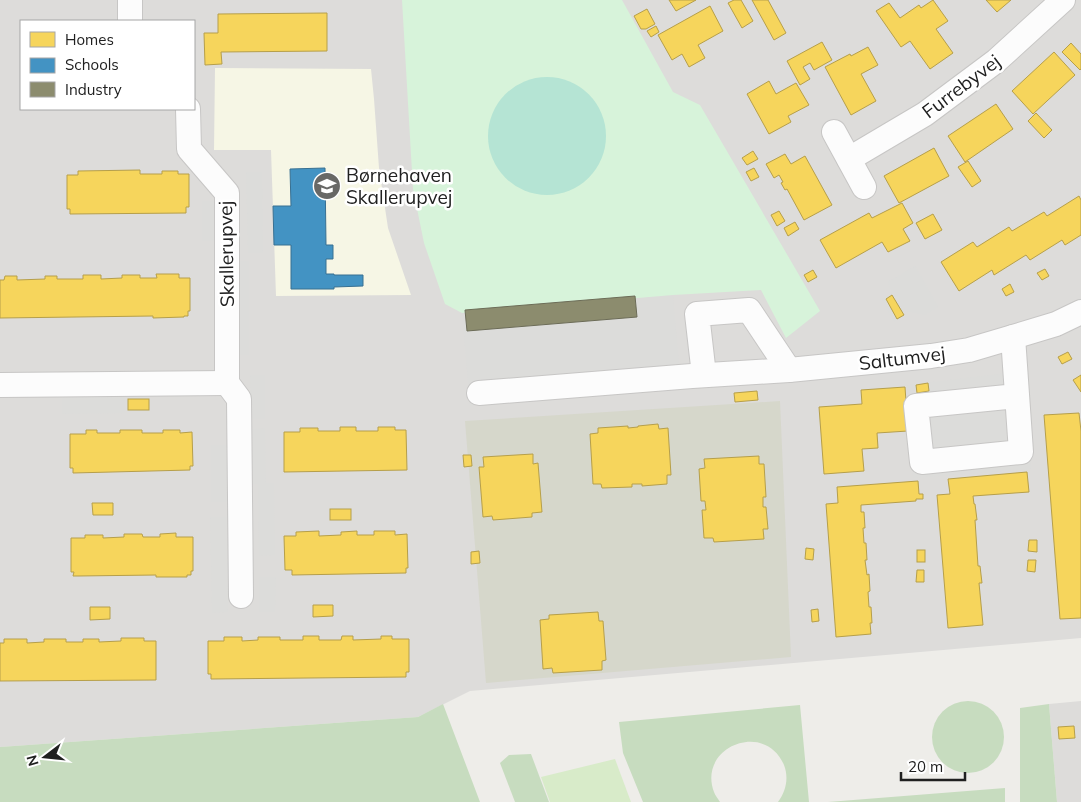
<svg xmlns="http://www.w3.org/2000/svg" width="1081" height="802" font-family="Mulish,sans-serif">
<rect width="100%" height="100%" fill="#eeede9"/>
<g fill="#dddcda" fill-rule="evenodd">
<path d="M0 0H1081V638L470 691 418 717 0 747ZM21 21H194V109H21Z"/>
<path d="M1081 701V802H1057L1049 704Z"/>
</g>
<path fill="#f6f6e5" d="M215 68 371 69 374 99 379 168 388 228 411 295 276 296 271 150H214Z"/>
<g fill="#dcdcda">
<path d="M246 172H262L263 253H248Z"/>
<rect x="202" y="201" width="15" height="40"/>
<rect x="235" y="261" width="14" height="94"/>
<path d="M915 266 938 307 925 315 905 311 894 322 882 299 893 293 888 282Z"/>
<path d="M673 295 681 388 470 406 462 313Z"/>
<path d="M1025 371 1031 469 913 478 907 385Z"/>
<path d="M250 375H265V419H251Z"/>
<path d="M125 395V413L62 414V396Z"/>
<path d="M265 428 266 483H274L275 555 259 556 258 484H250V429Z"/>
<rect x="211" y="445" width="16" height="57"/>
<path d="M210 517H227L228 612 212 613Z"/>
<path d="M259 577H276L275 612H259Z"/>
</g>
<path fill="#d6d7cb" d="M780 401 791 657 486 683 465 421Z"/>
<path fill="#d8ebc9" d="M615 759 631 802H550L541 777Z"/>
<g fill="#c7dcbf">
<circle cx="968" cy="737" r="36"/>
<path d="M443 704 480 802H0V747L418 717Z"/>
<path d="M1049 704 1057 802H1020V708Z"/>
<path d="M800 705 809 802H778C786 791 789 778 784 765 765 720 697 747 714 792 715 795 718 799 720 802H643L623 753 619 722Z"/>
<path d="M531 754 549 802H515L500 763 509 755Z"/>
<path d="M1005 788V802H828Z"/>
</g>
<path fill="#d7f3da" d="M402 0H622L673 92 700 105 820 311 786 338 761 290 673 295 462 313 445 304 424 243 413 189Z"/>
<circle fill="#b5e4d4" cx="547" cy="136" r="59"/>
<g fill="#f6d55c" stroke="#b69f4a">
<path d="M669 0H696L676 11Z"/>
<path d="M734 0H741L753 21 742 28 728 3Z"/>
<path d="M752 0H768L786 33 774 40Z"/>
<path d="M933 0 948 21 936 29 953 53 930 69 910 41 901 47 876 11 889 3 900 18 919 5 921 8Z"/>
<path d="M986 0H1011L997 12Z"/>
<path d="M710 6 723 31 698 45 705 58 689 67 682 54 672 60 658 35Z"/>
<path d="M647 9 655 24 646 29H641L634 16Z"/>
<path d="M327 13V51L221 52 222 64 205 65 204 33H218V14Z"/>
<path d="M656 26 659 32 651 37 647 31Z"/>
<path d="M822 42 832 60 814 70 810 63 803 67 810 79 800 85 787 61Z"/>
<path d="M1071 43 1081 54V69L1080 70 1062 52Z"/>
<path d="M868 47 878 65 861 74 876 101 851 115 825 67 850 54 851 56Z"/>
<path d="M1054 52 1075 75 1033 114 1012 91Z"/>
<path d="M769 81 776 94 796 83 809 105 788 116 791 122 769 134 747 94Z"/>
<path d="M996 104 1013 129 965 162 948 136Z"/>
<path d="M1036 113 1052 130 1044 138 1028 121Z"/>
<path d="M934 148 949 176 899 203 884 176Z"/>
<path d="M753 151 758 159 747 165 742 158Z"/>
<path d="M785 154 791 164 805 156 832 205 804 220 787 189 785 190 781 183 783 182 779 175 774 178 766 164Z"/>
<path d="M968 161 981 181 972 187 958 167Z"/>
<path d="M754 168 759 177 751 181 746 172Z"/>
<path d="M140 170V174H162V171H178V174H189V207H186V213L70 214V209H67V175H78V171Z"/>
<path d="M1079 196 1081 200V235L1065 245 1062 240 1030 260 1026 255 994 275 992 270 959 291 941 262 973 242 977 247 1009 227 1012 231 1044 212 1047 216Z"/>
<path d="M902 203 913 223 903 229 910 241 888 252 882 242 836 268 820 240 869 213 872 218Z"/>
<path d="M779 211 785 221 777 226 771 215Z"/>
<path d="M933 214 942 230 925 239 916 223Z"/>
<path d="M795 222 799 229 788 236 784 228Z"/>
<path d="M1045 269 1049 276 1042 280 1037 273Z"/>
<path d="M813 270 817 277 808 282 804 275Z"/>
<path d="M156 274H179V278H190V311H188V316H184V317L153 318V316L0 318V280H4L5 276H17V280L45 279V276H57V279H83V275H101V279L122 278V275H140V278H157Z"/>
<path d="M1010 284 1014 292 1006 296 1002 289Z"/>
<path d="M892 295 904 315 897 319 886 299Z"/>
<path d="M1068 352 1072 359 1062 364 1058 357Z"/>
<path d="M1081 375V392L1073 380Z"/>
<path d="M928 383 929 391 917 393 916 385Z"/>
<path d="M905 387 908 431 877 433 878 448 862 449 864 471 824 474 819 407 862 404 861 390Z"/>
<path d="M757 391 758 400 735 402 734 393Z"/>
<rect x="128" y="399" width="21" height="11"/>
<path d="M1079 413 1081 431V618L1060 619 1044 415Z"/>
<path d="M658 424 659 429 668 428 671 475H667V484L642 486V484H632V487L602 488 601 484H593L590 434 598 433V428L628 426V428L638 427V426Z"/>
<path d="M340 427H356V431H378V427H395V430H406L407 470 284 472V432H300V428H318V431H340Z"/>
<path d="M86 430H97V433H120V430H142V433H163V430H180V433L192 432 193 466H190V470L73 473V468H70V434H86Z"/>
<path d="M533 454V464L538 463 542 512 532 513V517L493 520 492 516 483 517 479 467H484L483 457Z"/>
<path d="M463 455H471L472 466 464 467Z"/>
<path d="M759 456V464H764L766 497H763V507H766L768 529H763L764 539 714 542 713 538H704L702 510H706L705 501H701L699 469 705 468 704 459Z"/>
<path d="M1027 472 1029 492 973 496 974 504H975L977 520H975L978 566H980L982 583H979L983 625 948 628 937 495 950 494 948 479Z"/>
<path d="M918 481 919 494H923V499H916V501L861 505V512H864L865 528H863L864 543H866L867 560H865L867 575 869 574 870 591 868 592 869 607H871L872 623H870L871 634 836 637 826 504 838 503 837 487Z"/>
<path d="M92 503H113V515H93Z"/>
<rect x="330" y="509" width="21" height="11"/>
<path d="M319 531V536L341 535V532L357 531V535H374V531H395V535L407 534 408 568H406V573L292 575V570H285L284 536H296V532Z"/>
<path d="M176 533V537H193V571H191V575H187V577H156V575L78 576H73L74 572H71V538H85V535H103V538L124 537V534H142L143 537H160V534Z"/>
<path d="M1029 540H1037V552L1028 551Z"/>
<path d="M806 548 814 549 813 560 805 559Z"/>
<rect x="917" y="550" width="8" height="12"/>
<path d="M479 551 480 563 471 564V552Z"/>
<path d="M1028 560H1036L1035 572 1027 571Z"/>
<path d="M917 570H924V582H916Z"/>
<path d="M313 605H333V616L313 617Z"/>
<path d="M90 607H110V619L90 620Z"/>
<path d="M818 609 819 621 812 622 811 610Z"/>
<path d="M598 612 599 621H603L606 660 602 661V670L553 673 552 668 543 669 540 620 549 619V615Z"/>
<path d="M303 636H319V640H341L342 636H353V640L381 639V636H392V639H409V672H406V677L211 679V674H208V641H224V637H242V641L258 640V637H280V640H303Z"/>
<path d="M121 638H144V641H156V680L0 681V643H4V639H27V643L44 642V639H66V642H83V639H99V642L121 641Z"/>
<path d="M1074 726 1075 738 1059 739 1058 727Z"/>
</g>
<path fill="#4393c3" stroke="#387092" d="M325 168 326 245H333V259H326V274H334V275H363V286L334 287V289H291V245H274L273 206H291L290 169Z"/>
<path fill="#8c8c6e" stroke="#6c6c57" d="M635 296 637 317 467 331 465 310Z"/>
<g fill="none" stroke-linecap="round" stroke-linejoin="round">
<g stroke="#c7c6c5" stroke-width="26">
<g id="street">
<path d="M130 0V21"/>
<path d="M188 109 189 149 227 193V383L239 399 241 596"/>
<path d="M834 132 864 187"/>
<path d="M849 159 925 114 996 61 1063 0"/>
<path d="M1013 337 1021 452 922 462 916 406 1017 396"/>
<path d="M704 375 697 314 749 310 789 370"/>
<path d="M0 385 227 383"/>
<path d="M479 393 692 376 789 370 931 356 969 350 1013 337 1056 324 1081 312"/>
</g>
</g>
<use href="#street" stroke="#fcfcfc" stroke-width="24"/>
</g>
<defs>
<g id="school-disc" transform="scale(1.4375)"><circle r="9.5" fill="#686866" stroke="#fff"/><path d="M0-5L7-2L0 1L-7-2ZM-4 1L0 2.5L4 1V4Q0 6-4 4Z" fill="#fff"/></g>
</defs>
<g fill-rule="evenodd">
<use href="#school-disc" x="327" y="186"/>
</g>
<g text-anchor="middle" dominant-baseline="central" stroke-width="5" stroke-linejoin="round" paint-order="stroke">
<g font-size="19" fill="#202020" stroke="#fff">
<text transform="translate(961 86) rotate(-37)">Furrebyvej</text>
<text transform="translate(226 254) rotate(-91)">Skallerupvej</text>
<text transform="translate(902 358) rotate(-7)">Saltumvej</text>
</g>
<g font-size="19" fill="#202020" stroke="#fff" text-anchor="start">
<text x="346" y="175">Børnehaven<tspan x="346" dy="22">Skallerupvej</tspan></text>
</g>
</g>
<rect x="20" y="20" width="175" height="90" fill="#ffffff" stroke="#a6a6a6"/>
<rect x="30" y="32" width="25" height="15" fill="#f6d55c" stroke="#a6a6a6"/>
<text x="65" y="45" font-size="15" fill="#202020">Homes</text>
<rect x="30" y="58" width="25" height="15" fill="#4393c3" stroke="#a6a6a6"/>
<text x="65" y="70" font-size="15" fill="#202020">Schools</text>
<rect x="30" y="82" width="25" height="15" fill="#8c8c6e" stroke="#a6a6a6"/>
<text x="65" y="95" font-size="15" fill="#202020">Industry</text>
<g transform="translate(45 757) rotate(254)" stroke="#ffffff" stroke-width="4" paint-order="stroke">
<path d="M0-4L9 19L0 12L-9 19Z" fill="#202020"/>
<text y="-8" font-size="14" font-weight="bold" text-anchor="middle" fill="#202020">N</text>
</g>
<path d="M901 772v8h64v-8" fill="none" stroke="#202020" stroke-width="2.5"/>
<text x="908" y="772" font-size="15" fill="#202020" stroke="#ffffff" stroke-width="4" paint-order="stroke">20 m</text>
</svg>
